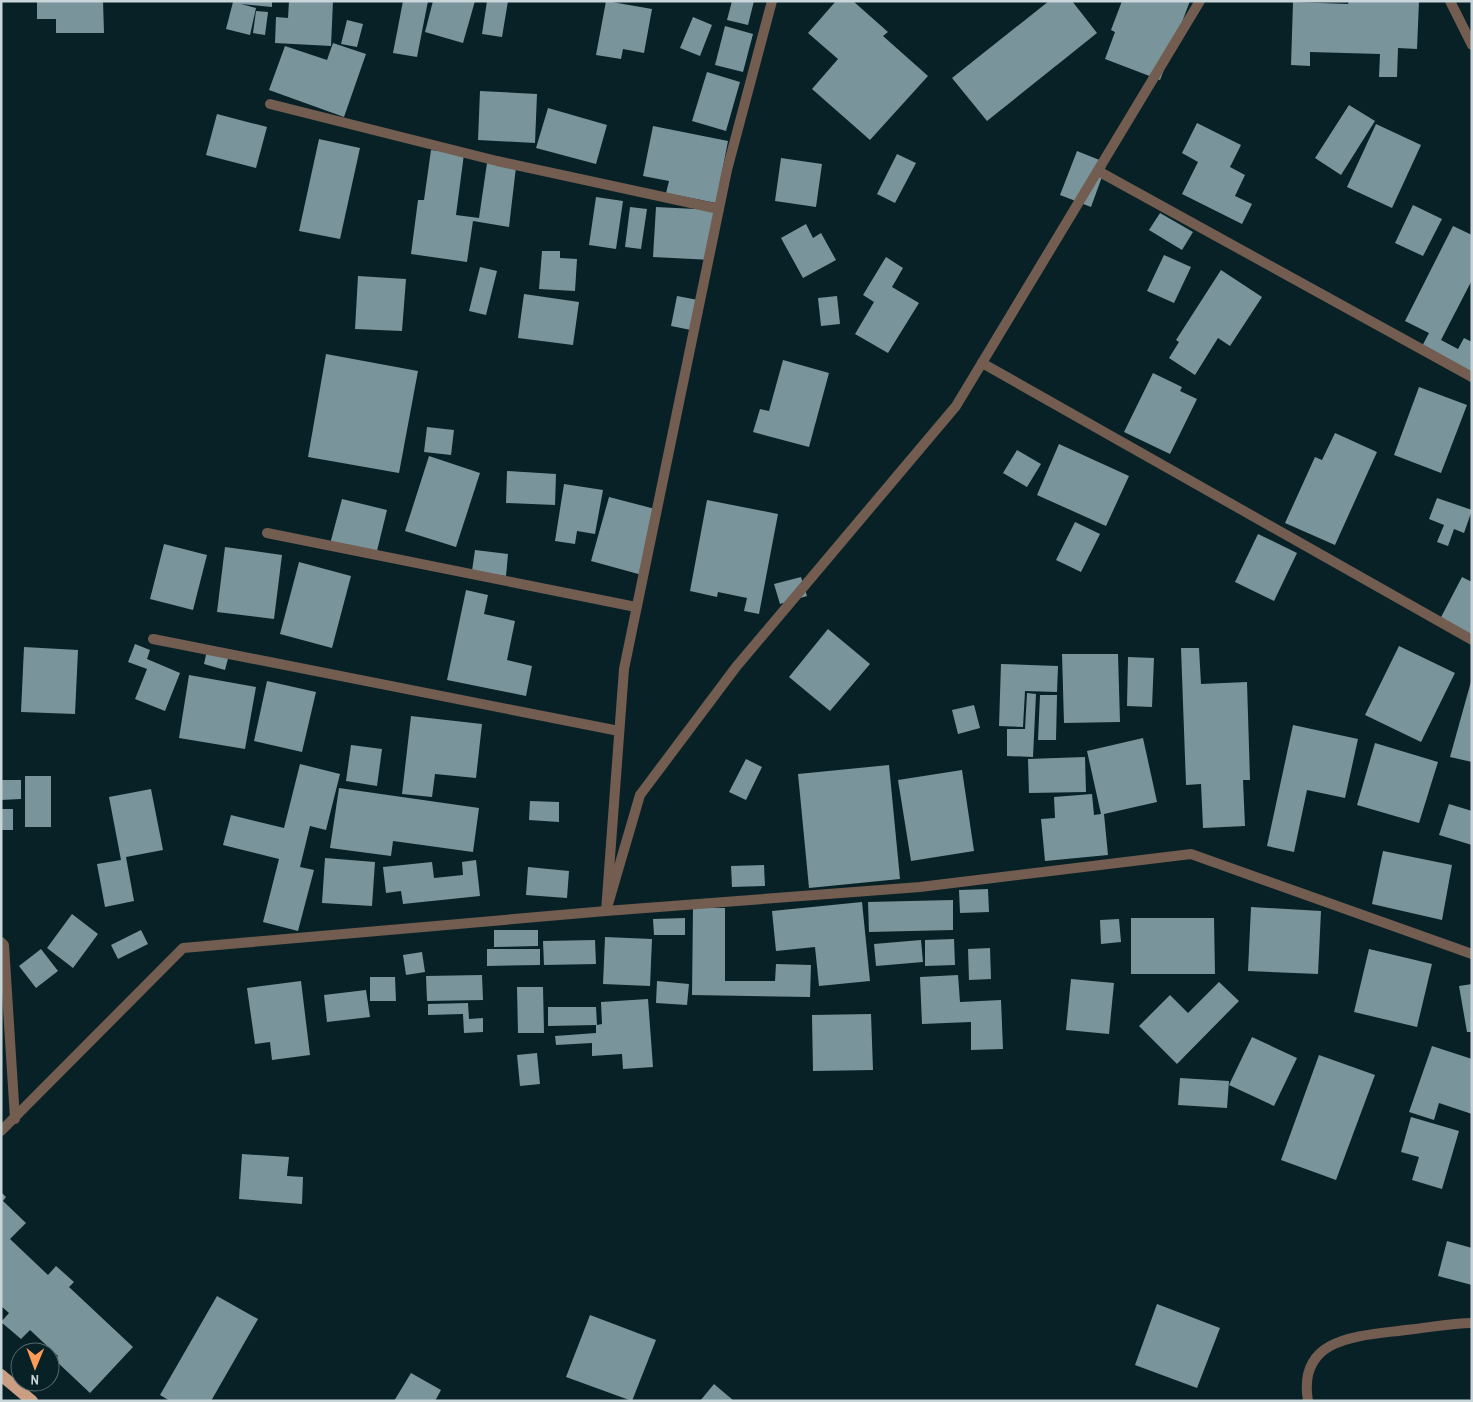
<svg xmlns="http://www.w3.org/2000/svg" width="1473" height="1402" font-family="'Archivo Narrow',sans-serif">
<rect width="100%" height="100%" fill="#082126"/>
<g fill="#79949b">
<path d="M37 1H103L104 33H56V19H37Z"/>
<path d="M238 1H272V7L241 4 256 8 250 35 226 29 233 2Z"/>
<path d="M289 1H333L331 46 275 43 276 17 288 18Z"/>
<path d="M403 1H428L417 57 393 53Z"/>
<path d="M433 1H475L463 43 425 32Z"/>
<path d="M487 1H508L502 37 482 34Z"/>
<path d="M606 1 652 9 644 53 623 49 621 59 596 55Z"/>
<path d="M732 1H754L748 25 727 20Z"/>
<path d="M836 1H853L888 32 883 36 928 76 870 140 812 89 838 59 808 33Z"/>
<path d="M1049 1H1072L1097 33 987 121 952 78Z"/>
<path d="M1122 1H1190L1160 80 1105 59 1115 32 1111 30Z"/>
<path d="M1349 1H1419L1417 49 1398 48 1397 77H1379L1380 54 1310 52V66L1291 65 1293 2 1348 4Z"/>
<path d="M256 11 268 12 265 35 253 33Z"/>
<path d="M693 17 712 25 700 56 680 48Z"/>
<path d="M347 20 363 24 357 47 341 44Z"/>
<path d="M725 26 753 34 743 72 715 65Z"/>
<path d="M333 43 366 54 344 117 269 90 285 46 327 60Z"/>
<path d="M707 72 740 82 726 131 692 121Z"/>
<path d="M480 91 537 94 535 143 478 140Z"/>
<path d="M1349 105 1375 121 1341 175 1315 158Z"/>
<path d="M548 108 607 125 596 164 536 148Z"/>
<path d="M217 114 267 127 256 168 206 155Z"/>
<path d="M1197 123 1241 145 1230 167 1245 175 1235 196 1252 204 1242 224 1182 194 1198 162 1182 153Z"/>
<path d="M1376 124 1421 145 1392 208 1347 187Z"/>
<path d="M653 126 728 141 716 203 666 193 669 181 643 176Z"/>
<path d="M319 139 360 148 340 239 299 231Z"/>
<path d="M431 150 464 154 456 215 479 218 487 163 516 167 509 227 473 221 467 262 411 254 418 200H424Z"/>
<path d="M1077 151 1107 163 1091 207 1060 195Z"/>
<path d="M897 154 916 163 895 203 877 194Z"/>
<path d="M781 158 822 164 816 207 775 201Z"/>
<path d="M596 197 623 201 616 249 589 245Z"/>
<path d="M1413 205 1442 219 1423 256 1395 243Z"/>
<path d="M630 207 647 209 641 249 625 247Z"/>
<path d="M656 207 715 210 712 260 653 257Z"/>
<path d="M1160 213 1193 232 1182 250 1149 230Z"/>
<path d="M806 224 813 238 821 233 836 260 803 278 781 238Z"/>
<path d="M1453 226 1472 235V280L1441 340 1458 349 1464 338 1472 342V379L1419 352 1429 333 1405 321Z"/>
<path d="M542 251H560V258L577 259 575 291 539 289Z"/>
<path d="M1164 255 1191 267 1174 303 1147 291Z"/>
<path d="M886 257 903 268 892 287 919 303 888 353 855 334 874 302 863 295Z"/>
<path d="M480 267 497 271 486 315 469 311Z"/>
<path d="M1221 270 1262 297 1230 346 1218 338 1195 375 1169 358 1179 342 1176 340Z"/>
<path d="M358 276 406 279 402 331 355 329Z"/>
<path d="M524 294 579 302 573 345 518 338Z"/>
<path d="M677 296 698 300 691 330 671 326Z"/>
<path d="M837 296 840 324 821 326 818 298Z"/>
<path d="M326 354 418 371 399 473 308 457Z"/>
<path d="M783 360 829 373 809 447 753 432 760 409 769 411Z"/>
<path d="M1153 373 1182 387 1180 391 1197 399 1170 454 1124 432Z"/>
<path d="M1419 387 1467 405 1441 473 1394 455Z"/>
<path d="M427 427 454 430 451 455 424 452Z"/>
<path d="M1335 433 1377 452 1335 545 1285 523 1315 457 1322 460Z"/>
<path d="M1059 444 1129 476 1106 526 1037 495Z"/>
<path d="M1017 450 1041 464 1027 487 1003 473Z"/>
<path d="M429 456 480 473 456 547 405 531Z"/>
<path d="M507 471 556 474 555 505 506 503Z"/>
<path d="M564 484 603 490 595 534 577 531 575 544 555 541Z"/>
<path d="M609 497 659 510 642 575 591 561Z"/>
<path d="M1437 498 1472 510 1464 533 1454 529 1448 546 1437 542 1444 525 1429 519Z"/>
<path d="M342 499 387 510 376 555 330 544Z"/>
<path d="M707 500 778 514 759 614 744 611 747 598 718 592 717 597 690 591Z"/>
<path d="M1075 522 1100 534 1081 572 1056 560Z"/>
<path d="M1258 534 1297 553 1274 601 1235 582Z"/>
<path d="M164 544 207 555 193 610 150 599Z"/>
<path d="M225 547 282 555 274 619 217 612Z"/>
<path d="M475 550 508 554 506 576 472 571Z"/>
<path d="M299 562 351 576 332 648 280 634Z"/>
<path d="M801 577 807 596 780 604 774 584Z"/>
<path d="M1462 577 1472 582V634L1469 639 1438 623Z"/>
<path d="M466 590 488 595 484 614 515 621 507 660 532 666 526 696 447 680Z"/>
<path d="M828 629 870 664 830 711 789 677Z"/>
<path d="M135 644 150 650 147 659 180 673 165 711 135 699 147 669 128 662Z"/>
<path d="M208 646 230 651 225 670 204 664Z"/>
<path d="M1399 646 1455 673 1421 742 1365 715Z"/>
<path d="M24 647 78 650 75 714 21 712Z"/>
<path d="M1181 648H1199L1201 684 1247 682 1250 780H1243L1245 826 1203 828 1201 784 1186 785Z"/>
<path d="M1062 654H1118L1120 722 1064 723Z"/>
<path d="M1128 657 1154 658 1152 707 1127 706Z"/>
<path d="M1001 664 1058 666 1057 692 1025 691 1023 727 999 726Z"/>
<path d="M189 675 256 687 245 749 179 738Z"/>
<path d="M1472 678V762L1450 757Z"/>
<path d="M267 681 316 692 302 752 254 741Z"/>
<path d="M1027 693 1036 694 1033 757 1007 756V729H1025Z"/>
<path d="M1040 695H1057L1056 740H1038Z"/>
<path d="M974 705 980 728 958 734 952 710Z"/>
<path d="M411 716 482 724 476 778 435 774 432 797 402 794Z"/>
<path d="M1293 725 1358 739 1345 798 1307 790 1294 852 1267 846Z"/>
<path d="M1143 738 1157 802 1104 814 1108 855 1045 861 1041 819 1055 818 1054 797 1092 794 1094 815 1101 814 1087 751Z"/>
<path d="M1375 743 1438 762 1419 823 1357 805Z"/>
<path d="M351 745 382 749 377 786 346 781Z"/>
<path d="M1085 757 1086 792 1029 793 1028 759Z"/>
<path d="M746 759 762 767 746 800 729 792Z"/>
<path d="M300 764 340 774 326 830 310 826 300 867 314 870 298 931 263 922 279 859 223 845 231 815 284 828Z"/>
<path d="M889 765 900 879 809 888 798 774Z"/>
<path d="M962 770 974 851 911 861 898 780Z"/>
<rect x="25" y="776" width="26" height="51"/>
<path d="M1 780H21V799L1 800Z"/>
<path d="M339 788 479 808 473 852 393 841 391 856 330 848Z"/>
<path d="M151 789 163 850 126 857 134 901 105 907 97 864 121 860 109 797Z"/>
<path d="M530 801 559 802V822L529 820Z"/>
<path d="M1449 804 1472 811V845L1439 835Z"/>
<rect x="1" y="809" width="12" height="21"/>
<path d="M1383 851 1452 865 1442 920 1372 904Z"/>
<path d="M325 858 375 862 372 906 322 903Z"/>
<path d="M476 860 480 896 403 904 401 891 386 893 383 867 432 862 434 878 463 875 462 862Z"/>
<path d="M764 865 765 886 732 887 731 866Z"/>
<path d="M528 867 569 871 567 898 526 895Z"/>
<path d="M988 889 989 912 960 913 959 890Z"/>
<path d="M953 900V930L869 932 868 902Z"/>
<path d="M862 902 870 981 819 986 815 947 776 951 772 911Z"/>
<path d="M1251 907 1321 911 1318 974 1248 971Z"/>
<path d="M693 908H725V981H775L776 964 811 965 810 997 692 995Z"/>
<path d="M72 914 98 934 73 968 47 948Z"/>
<path d="M685 918V935H654L653 919Z"/>
<path d="M1131 918H1214L1215 974H1131Z"/>
<path d="M1119 919 1121 942 1101 944 1100 920Z"/>
<path d="M141 930 148 944 118 959 111 945Z"/>
<path d="M494 930H538V946L494 947Z"/>
<path d="M605 937 652 939 650 986 603 984Z"/>
<path d="M954 939 955 965 925 966V940Z"/>
<path d="M595 940 596 964 544 965 543 941Z"/>
<path d="M921 940 923 962 876 966 874 944Z"/>
<path d="M990 948 991 979 969 980 968 949Z"/>
<path d="M41 949 58 971 36 988 19 966Z"/>
<path d="M487 949H540V965L487 966Z"/>
<path d="M1369 949 1432 964 1417 1027 1354 1012Z"/>
<path d="M422 952 425 972 406 975 403 955Z"/>
<path d="M482 975 483 1000 427 1001 426 976Z"/>
<path d="M958 975 960 1002 1001 1000 1003 1049 971 1050V1022L922 1024 920 977Z"/>
<path d="M370 977H395L396 1001H370Z"/>
<path d="M1071 979 1114 983 1109 1034 1066 1030Z"/>
<path d="M301 981 310 1055 272 1060 270 1042 255 1044 247 988Z"/>
<path d="M657 981 689 984 687 1005 656 1003Z"/>
<path d="M1219 982 1239 1001 1177 1064 1139 1026 1170 995 1188 1013Z"/>
<path d="M1472 984V1032H1467L1459 986Z"/>
<path d="M517 987H543L544 1033H518Z"/>
<path d="M366 990 370 1017 327 1022 324 995Z"/>
<path d="M648 999 653 1067 623 1069 622 1054 592 1056V1043L556 1045 555 1036 596 1033V1025L548 1026V1007H596L597 1025 602 1024 601 1002Z"/>
<path d="M468 1003 469 1019 483 1018V1032L464 1033 463 1014 428 1015V1004Z"/>
<path d="M871 1014 873 1070 813 1071 812 1015Z"/>
<path d="M1252 1037 1297 1058 1274 1106 1229 1085Z"/>
<path d="M1432 1046 1472 1059V1114L1439 1103 1434 1120 1409 1112Z"/>
<path d="M537 1053 540 1084 520 1086 517 1055Z"/>
<path d="M1319 1055 1375 1075 1336 1180 1281 1160Z"/>
<path d="M1180 1078 1229 1081 1227 1108 1178 1105Z"/>
<path d="M1411 1117 1459 1131 1442 1189 1412 1180 1419 1157 1401 1152Z"/>
<path d="M242 1154 289 1157 287 1176 303 1177 302 1204 239 1199Z"/>
<path d="M1 1192 6 1197 3 1201 26 1223 10 1239 48 1275 56 1266 74 1282 69 1287 133 1347 90 1393 55 1360 58 1356 30 1330 21 1339 1 1322 9 1313 1 1306Z"/>
<path d="M1447 1241 1472 1248V1285L1438 1276Z"/>
<path d="M217 1296 258 1319 211 1401H170L160 1395Z"/>
<path d="M1157 1304 1220 1328 1197 1388 1135 1365Z"/>
<path d="M590 1315 656 1340 632 1401 566 1377Z"/>
<path d="M411 1373 441 1390 435 1401H394Z"/>
<path d="M714 1384 734 1401H700Z"/>
</g>
<g fill="none" stroke-linecap="round" stroke-linejoin="round">
<g stroke="#725d50" stroke-width="10">
<path d="M772 1 727 170 624 669 606 911 640 795 736 667 956 406 1200 1"/>
<path d="M1450 1 1472 45"/>
<path d="M270 104 497 161 719 209"/>
<path d="M1098 171 1472 377"/>
<path d="M982 363 1472 640"/>
<path d="M267 533 636 607"/>
<path d="M153 639 619 731"/>
<path d="M1 942 4 945 15 1119"/>
<path d="M1 1131 183 948 606 911 920 887 1191 854 1472 954"/>
<path d="M1308 1401C1297 1336 1360 1336 1406 1330 1428 1328 1450 1323 1472 1323"/>
</g>
<path stroke="#c99e82" stroke-width="12" d="M1 1375 32 1401"/>
</g>
<rect width="1473" height="1402" fill="none" stroke="#c8d6da" stroke-width="5"/>
<g transform="translate(35 1367) rotate(181)"><circle r="24" fill="#082126" stroke="#55696e"/>
<path d="M0-4L9 19L0 12L-9 19Z" fill="#fd9c56"/>
<text y="-8" font-size="14" font-weight="bold" text-anchor="middle" fill="#c8d6da">N</text>
</g>
</svg>
